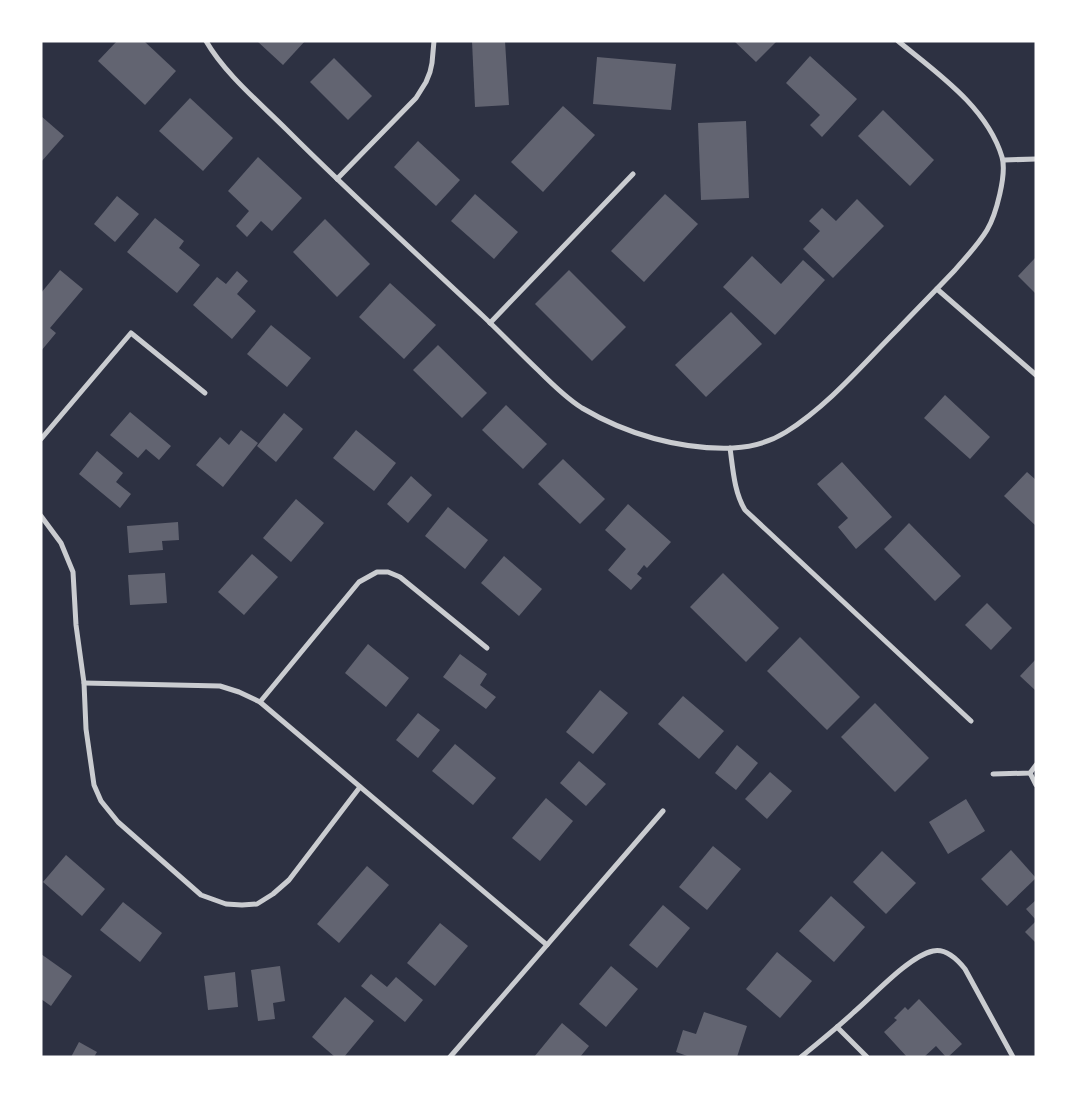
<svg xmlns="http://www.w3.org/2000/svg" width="1077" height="1098" font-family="'PT Sans Narrow',sans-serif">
<rect width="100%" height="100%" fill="#2d3142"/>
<g fill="#626471">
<path d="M117 41H144L176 71 145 105 98 61Z"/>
<path d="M257 41H305L283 65Z"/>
<path d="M472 41H505L509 105 475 107Z"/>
<path d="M734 41H777L756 62Z"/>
<path d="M810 56 857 99 822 137 810 125 820 115 786 83Z"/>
<path d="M597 57 676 64 671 110 593 104Z"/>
<path d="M334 58 372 96 348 120 310 82Z"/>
<path d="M190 98 233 138 203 171 159 131Z"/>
<path d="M563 106 595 135 543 192 511 162Z"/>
<path d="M883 110 934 160 910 186 858 136Z"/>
<path d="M41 116 64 136 41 162Z"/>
<path d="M746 121 749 198 701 200 698 123Z"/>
<path d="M418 141 460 180 436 206 394 167Z"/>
<path d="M258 157 302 198 272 231 261 221 247 237 236 226 249 211 228 191Z"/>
<path d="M475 194 518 232 494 259 451 221Z"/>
<path d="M665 194 698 224 644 282 611 251Z"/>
<path d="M117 196 139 214 115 242 94 224Z"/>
<path d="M857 199 884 226 833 278 803 249 820 231 809 221 822 208 836 221Z"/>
<path d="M155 218 184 241 179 248 200 265 177 293 127 252Z"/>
<path d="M325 219 370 264 337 297 293 252Z"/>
<path d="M752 256 781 284 803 260 825 280 775 335 723 287Z"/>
<path d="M1036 257V294L1018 276Z"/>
<path d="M60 270 83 289 50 328 56 333 41 351V293Z"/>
<path d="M569 270 626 327 592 361 535 304Z"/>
<path d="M237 271 248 281 237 294 256 311 232 339 193 305 217 277 226 284Z"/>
<path d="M390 283 436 325 404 359 359 317Z"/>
<path d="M731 312 762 344 706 397 675 365Z"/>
<path d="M271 325 311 358 287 387 247 354Z"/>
<path d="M438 345 487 393 462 418 413 370Z"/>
<path d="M945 395 990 437 970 459 924 418Z"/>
<path d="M506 405 547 444 523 469 482 430Z"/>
<path d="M130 412 171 446 159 460 146 449 138 458 110 435Z"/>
<path d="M284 413 303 429 276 462 257 446Z"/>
<path d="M241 430 258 443 223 487 196 465 220 437 229 445Z"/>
<path d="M356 430 396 463 374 491 333 458Z"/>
<path d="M97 451 123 473 116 482 131 494 120 508 79 474Z"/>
<path d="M563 459 605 499 580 524 538 484Z"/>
<path d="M842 462 892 517 856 549 838 527 848 518 817 484Z"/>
<path d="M1027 472 1036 480V526L1004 496Z"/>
<path d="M411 476 432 495 408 523 387 504Z"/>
<path d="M296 499 324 523 291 562 263 538Z"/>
<path d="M628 504 671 542 647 568 644 565 637 574 642 578 631 590 608 570 626 549 605 530Z"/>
<path d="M448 507 488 540 465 569 425 536Z"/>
<path d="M178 522 179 540 162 541 163 550 129 553 127 526Z"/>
<path d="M909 523 961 576 935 601 884 549Z"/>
<path d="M252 554 278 577 244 615 218 592Z"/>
<path d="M504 556 542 589 519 616 481 583Z"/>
<path d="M165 573 167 603 130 605 128 575Z"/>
<path d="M723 573 779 628 746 662 690 607Z"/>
<path d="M987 603 1012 628 991 650 965 625Z"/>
<path d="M800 637 860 697 827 730 767 671Z"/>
<path d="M368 644 409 678 386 707 345 673Z"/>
<path d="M460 654 487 674 480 685 496 697 486 709 443 677Z"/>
<path d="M1036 659V691L1020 676Z"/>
<path d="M600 690 628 713 593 754 566 732Z"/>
<path d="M683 696 724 731 699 759 658 724Z"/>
<path d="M875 703 929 758 895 792 841 737Z"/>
<path d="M418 713 440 730 418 758 396 740Z"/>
<path d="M455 744 496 778 473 805 432 771Z"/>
<path d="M737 745 758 763 736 790 715 773Z"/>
<path d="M579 761 606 784 586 806 560 783Z"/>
<path d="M770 772 792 791 767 819 745 799Z"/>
<path d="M546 798 573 821 540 861 512 838Z"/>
<path d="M966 799 985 831 948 854 929 822Z"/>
<path d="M713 846 741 869 707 910 679 887Z"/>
<path d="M1011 850 1036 878 1007 906 981 879Z"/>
<path d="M882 851 916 883 886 914 853 882Z"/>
<path d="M66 855 105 889 82 916 43 882Z"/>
<path d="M367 866 389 885 339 943 317 924Z"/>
<path d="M831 896 865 927 834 962 799 931Z"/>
<path d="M1036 900V920L1026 909Z"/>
<path d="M123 902 162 933 140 962 100 930Z"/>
<path d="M663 905 690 928 657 968 629 945Z"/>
<path d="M1036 921V943L1025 932Z"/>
<path d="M440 923 468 946 435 986 407 963Z"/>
<path d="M777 952 812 981 780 1018 746 989Z"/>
<path d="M41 954 72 976 51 1006 41 999Z"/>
<path d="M280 966 285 1001 273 1003 275 1019 258 1021 251 970Z"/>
<path d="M611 966 638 989 606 1027 579 1004Z"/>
<path d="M235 972 238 1007 208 1010 204 976Z"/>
<path d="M371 974 387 987 396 977 423 1000 405 1022 361 986Z"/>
<path d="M345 997 374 1021 344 1057H335L312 1037Z"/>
<path d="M919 999 962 1044 948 1057H946L936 1046 924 1057H907L884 1032 897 1020 894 1018 905 1007 908 1010Z"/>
<path d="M704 1012 747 1026 737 1057H690L676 1052 683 1030 696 1034Z"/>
<path d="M562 1023 589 1046 580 1057H534Z"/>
<path d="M79 1042 97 1052 94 1057H71Z"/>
</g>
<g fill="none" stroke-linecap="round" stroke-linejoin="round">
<g stroke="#caccd0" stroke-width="5">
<path d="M206 41C225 74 260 103 287 130 351 194 418 255 484 317 503 335 520 353 539 371 552 384 566 398 582 408 626 434 680 450 733 448 752 447 770 442 786 432 829 405 863 364 898 329 917 309 936 290 955 270 966 257 978 245 987 230 996 215 1007 174 1002 157 987 107 937 73 898 41"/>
<path d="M1004 160 1036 159"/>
<path d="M337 179 416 98 426 82 430 72 432 63 434 41"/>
<path d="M937 289 1036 375"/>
<path d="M490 323 633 174"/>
<path d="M41 439 131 333 205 393"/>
<path d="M730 448C733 469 734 492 745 510L971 721"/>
<path d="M41 516 61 543 73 572 76 625 84 683 86 729 94 785 101 801 118 822 201 895 226 904 242 905 257 904 273 894 289 880 360 787"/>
<path d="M84 683 220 686 239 692 260 702 547 945"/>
<path d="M260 702 359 582 377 572H388L400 577 487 648"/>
<path d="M1030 773 1036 785"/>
<path d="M993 774 1030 773 1036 765"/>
<path d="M837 1027 867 1057"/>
<path d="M450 1057 663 811"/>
<path d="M801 1057C819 1042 837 1028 854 1012 873 996 909 956 933 951 946 948 957 959 965 969L1013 1057"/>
</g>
</g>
<rect width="1077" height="1098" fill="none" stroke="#ffffff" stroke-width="85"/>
</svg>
